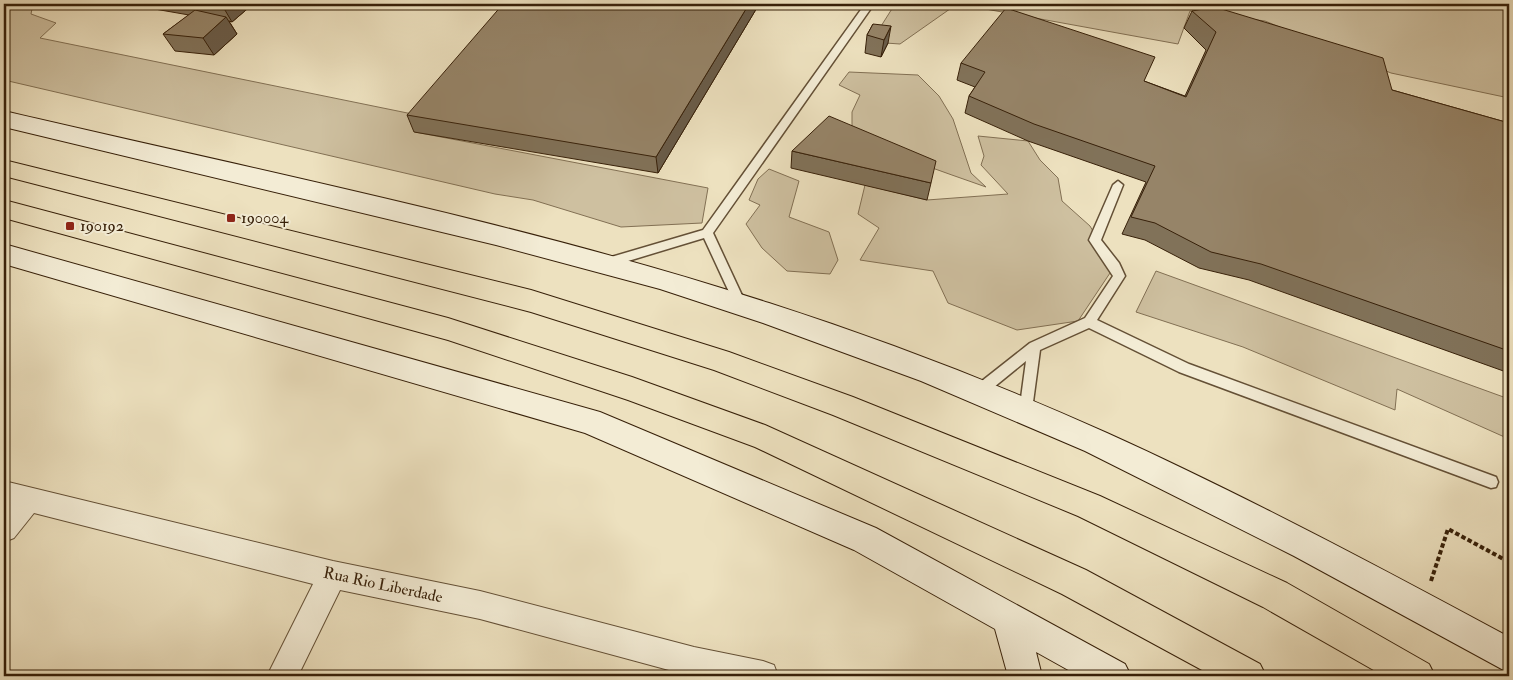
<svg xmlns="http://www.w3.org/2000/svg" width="1513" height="680" font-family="'IM FELL Double Pica',serif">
<rect width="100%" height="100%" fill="#ede1bf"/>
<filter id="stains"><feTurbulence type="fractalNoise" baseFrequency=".004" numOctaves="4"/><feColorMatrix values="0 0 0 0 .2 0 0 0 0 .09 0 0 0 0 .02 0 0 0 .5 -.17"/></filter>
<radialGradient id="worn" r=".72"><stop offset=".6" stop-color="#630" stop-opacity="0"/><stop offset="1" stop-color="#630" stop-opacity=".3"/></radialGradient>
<g fill="#cec0a0" stroke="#827054">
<path d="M4 4H33L31 14 56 23 40 38 427 117 415 132 708 188 702 223 621 227 533 200 495 194 4 80Z"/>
<path d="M895 4H957L900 44 871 42Z"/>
<path d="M958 4H1509V98L1391 73 1265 21 1190 11 1178 44Z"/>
<path d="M849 72 918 75 939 96 953 119 971 173 986 187C941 171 894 156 852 132V112L860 95 839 85Z"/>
<path d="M978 136 1028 141 1040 160 1058 178 1062 201 1090 226 1114 267 1078 321 1017 330 948 303 933 271 860 260 879 228 858 214 865 185 927 200 1008 194 981 165 984 156Z"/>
<path d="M769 169 799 181 789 217 829 232 838 260 830 274 787 271 762 248 746 224 760 205 749 200 758 179Z"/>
<path d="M1156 271 1509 399V439L1397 389 1395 410 1243 347 1136 312Z"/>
</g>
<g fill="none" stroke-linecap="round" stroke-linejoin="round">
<g stroke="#645036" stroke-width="3">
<g id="service">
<path d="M865 4H874L713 233 746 304 744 307H736L704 238 605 268 601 266 599 263 601 260 703 230Z"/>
<path d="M1118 181 1123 185 1101 240 1119 263 1125 276 1097 320 1189 364 1496 477 1498 482 1496 487 1491 488 1179 372 1089 328 1040 350 1031 417 1026 419 1021 417 1019 413 1026 361 983 396 978 398 973 396 971 392 973 388 1030 343 1085 318 1113 276 1089 240 1113 185Z"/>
</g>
</g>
<g stroke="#645036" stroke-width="2">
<path id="minor" d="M4 481 333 561 480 591 694 647 763 661 774 665 778 676H691L480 619 340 590 298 676H267L313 584 34 513 14 538 4 542V508L6 506 4 505Z"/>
</g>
<g stroke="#372009" stroke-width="2">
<g id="secondary">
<path d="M4 111C260 171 519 222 769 303 884 340 998 384 1107 433 1244 495 1377 566 1509 637V673L1294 556 1085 451 921 381 763 323 660 289 496 245 4 127Z"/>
<path d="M4 244 600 412 876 528 1125 664 1131 676H1079L1036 652 1042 676H1008L995 629 854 550 585 433 4 264Z"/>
</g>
</g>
<g stroke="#372009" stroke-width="2">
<g id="trunk">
<path d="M4 160 531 290 729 352 853 397 1100 496 1287 583 1429 664 1435 676H1384L1263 607 1078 516 833 415 714 370 531 312 4 176Z"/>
<path d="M4 200 448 318 632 377 765 425 1086 570 1260 664 1266 676H1213L1062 594 755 447 628 400 448 340 4 218Z"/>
</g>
</g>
<path stroke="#372009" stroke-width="4" stroke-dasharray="4.5 2.5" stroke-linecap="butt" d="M1431 581 1448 529 1509 562"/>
<use href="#service" fill="#f3ecd5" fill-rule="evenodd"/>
<use href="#minor" fill="#f3ecd5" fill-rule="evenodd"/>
<use href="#secondary" fill="#f3ecd5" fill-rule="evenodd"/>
<use href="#trunk" fill="#ede1bf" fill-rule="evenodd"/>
</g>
<g fill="#817259" stroke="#372009">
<path d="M126 4H253L232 22 229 21 237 34 214 55 175 51 163 34 189 15Z"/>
<path d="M758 6 658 173 414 132 407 115Z"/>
<path d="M1192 11 1392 90 1509 123V373L1249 280 1199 268 1145 240 1122 234 1146 182 1028 141 965 113 969 96 975 87 957 80 961 63 1144 81 1185 96 1206 50 1184 28Z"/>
<path d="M873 24 888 43 881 57 865 53 867 35Z"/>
<path d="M792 151 931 183 927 200 791 168Z"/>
</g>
<g fill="#695c49" stroke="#372009">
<path d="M223 4H253L232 22 222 5Z"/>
<path d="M749 4H758V6L658 173 656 157Z"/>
<path d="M226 17 237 34 214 55 203 38Z"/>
<path d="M891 26 888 43 881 57 884 40Z"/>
</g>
<g fill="#968468" stroke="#372009">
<path d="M503 4H749L656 157 407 115Z"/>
<path d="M1215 7 1383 58 1392 90 1509 123V351L1261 264 1211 252 1155 223 1131 217 1155 166 1034 124 969 96 985 72 961 63 1006 8 1155 57 1144 81 1186 97 1216 32 1192 11Z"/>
<path d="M195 10 226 17 203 38 163 34Z"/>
<path d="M873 24 891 26 884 40 867 35Z"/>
<path d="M829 116 936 161 931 183 792 151Z"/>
</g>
<g fill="#8f2418" stroke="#f3ecd5" stroke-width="2">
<rect x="226" y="213" width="10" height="10" rx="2.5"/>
<rect x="65" y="221" width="10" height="10" rx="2.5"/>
</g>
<g text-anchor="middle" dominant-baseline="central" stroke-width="4" stroke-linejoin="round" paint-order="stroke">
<g font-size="16" fill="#372009" stroke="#f3ecd5" text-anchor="start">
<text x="241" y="218">190004</text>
<text x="80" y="226">190192</text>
</g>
<g font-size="16" fill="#372009" stroke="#f3ecd5">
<text transform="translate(383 585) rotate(12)">Rua Rio Liberdade</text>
</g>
</g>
<rect width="1513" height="680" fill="none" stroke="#ede1bf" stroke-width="20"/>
<rect x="5" y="5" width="1503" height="670" fill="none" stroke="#372009" stroke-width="2.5"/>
<rect x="10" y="10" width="1493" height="660" fill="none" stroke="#372009"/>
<rect width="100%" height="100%" filter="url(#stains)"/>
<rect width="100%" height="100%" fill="url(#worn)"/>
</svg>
